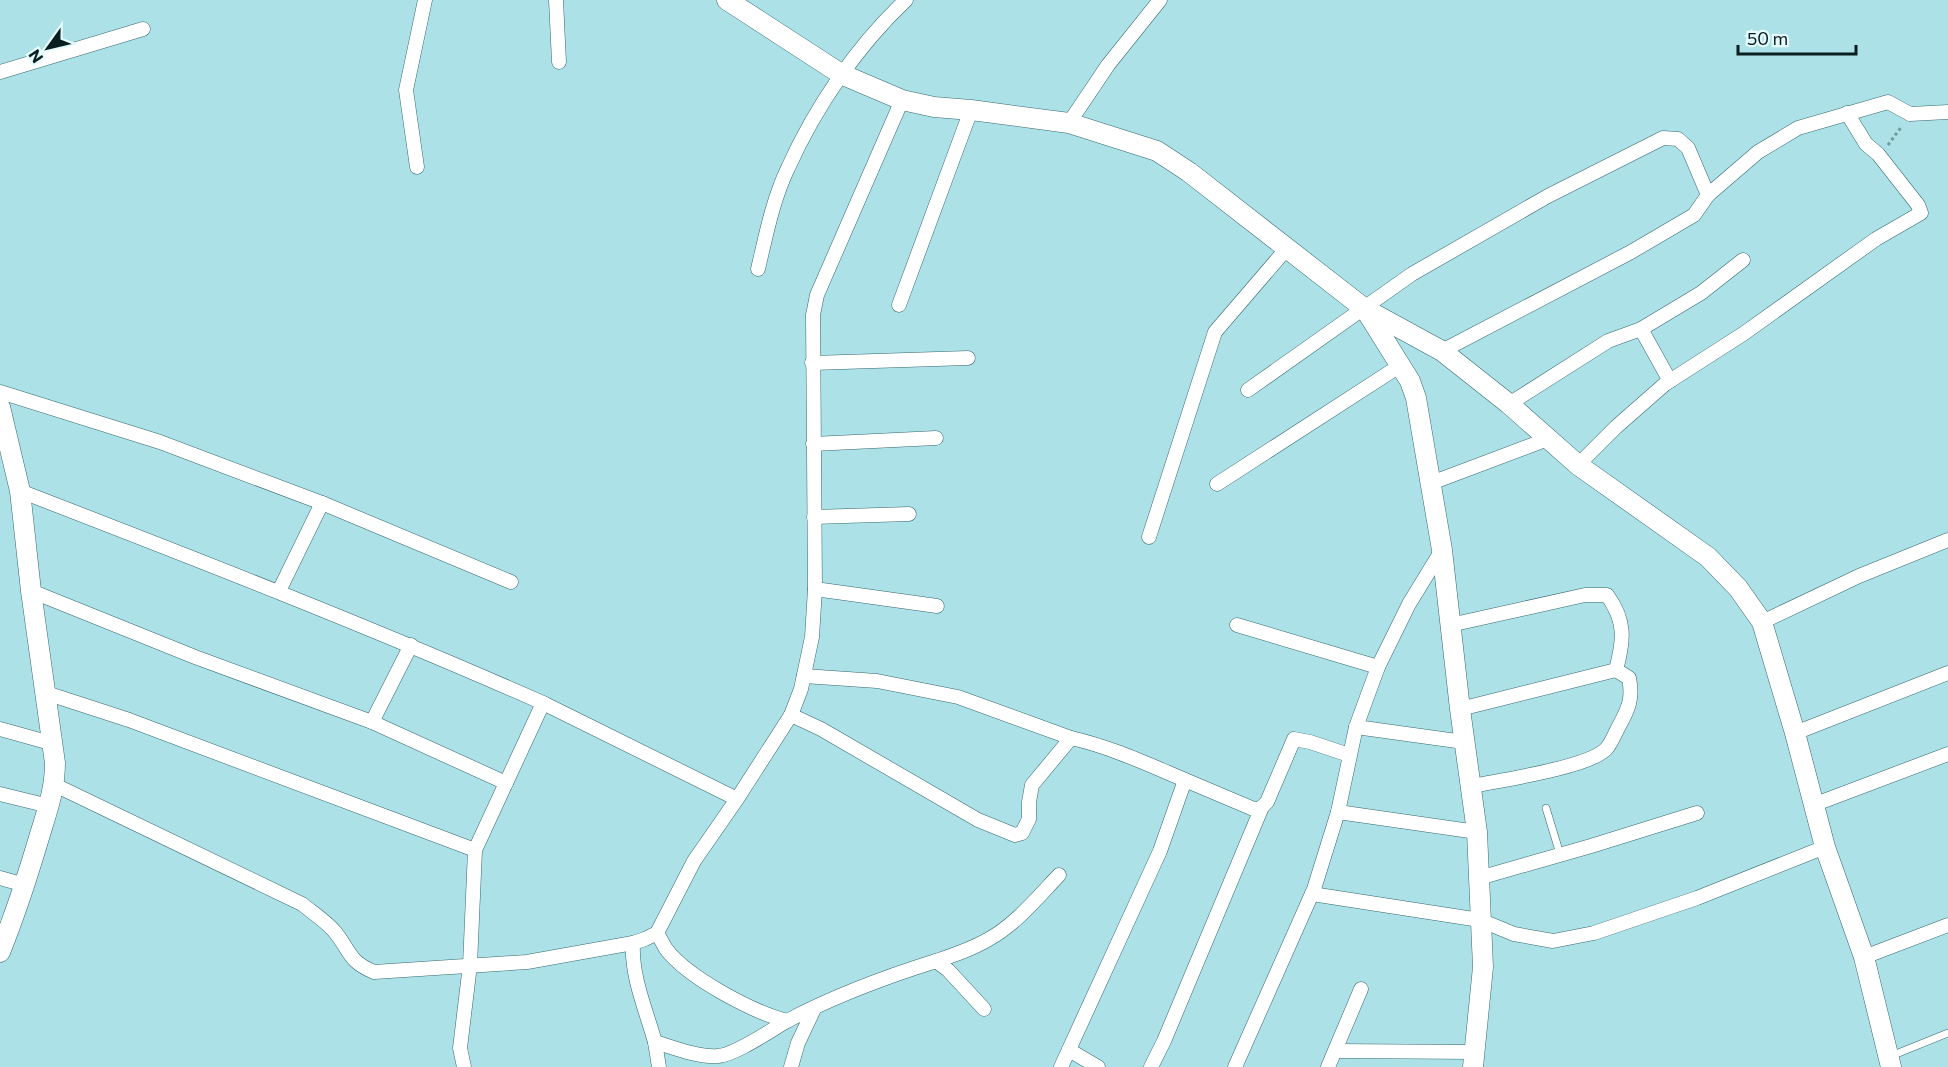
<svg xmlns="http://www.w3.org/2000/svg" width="1948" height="1067" font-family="Commissioner,sans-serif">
<rect width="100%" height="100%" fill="#abe1e7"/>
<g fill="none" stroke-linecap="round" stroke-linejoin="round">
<g stroke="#36696f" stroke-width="8">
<g id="lane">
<path d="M1546 808 1560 854"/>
<path d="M1891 1056 1948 1033"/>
</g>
</g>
<g stroke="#36696f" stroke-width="15">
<g id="street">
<path d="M556 0 559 62"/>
<path d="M0 72 143 29"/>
<path d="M1069 123 1108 65 1160 0"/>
<path d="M417 167 406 90 425 0"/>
<path d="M1708 195 1758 152 1798 128 1888 102 1910 114 1948 112"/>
<path d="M758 269C766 235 773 199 788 168 816 106 857 46 906 0"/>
<path d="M899 305 971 110"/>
<path d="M1641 329 1670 381"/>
<path d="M812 363 968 358"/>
<path d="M1248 390 1412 274 1548 196 1663 138 1678 139 1688 148 1708 195 1694 215 1631 252 1442 351"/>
<path d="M0 392 160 442 322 503 511 582"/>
<path d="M1509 404 1608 341 1641 329 1701 293 1743 260"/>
<path d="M813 444 936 438"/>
<path d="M1578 465 1616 427 1665 384 1743 334 1876 239 1921 213 1918 205 1878 154 1866 144 1847 113"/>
<path d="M1431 483 1548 439"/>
<path d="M1217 484 1401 365"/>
<path d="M20 491C196 559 371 627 543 703L475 850 470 965 460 1048 464 1067"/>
<path d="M814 517 909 514"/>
<path d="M1149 537 1215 332 1288 247"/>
<path d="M815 589 937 606"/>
<path d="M31 591 195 657 372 722 506 783"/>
<path d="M279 591 322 503"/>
<path d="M1762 622 1859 576 1948 540"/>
<path d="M1237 625 1378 667"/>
<path d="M1450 625 1585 595H1607C1626 621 1624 640 1616 670L1629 678C1633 698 1629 708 1619 726 1615 733 1611 745 1605 750 1585 768 1501 780 1472 786"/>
<path d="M804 676 877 681 958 697 1071 738"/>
<path d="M46 693 129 720 475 850"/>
<path d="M543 703 737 799"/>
<path d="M1460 709 1616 670"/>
<path d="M791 715 821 729 978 820 1015 835 1022 833 1029 819V802L1032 785 1071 738C1111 747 1147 764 1185 780"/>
<path d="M372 722 411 645"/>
<path d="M1356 727 1464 742"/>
<path d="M0 729 54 744"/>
<path d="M1795 733 1948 673"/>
<path d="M55 785 302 904C313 913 326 921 335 932 351 952 348 961 374 972L527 962 633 943 645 939 657 933 694 861 737 799 791 715 801 689 812 637 815 589 813 315 817 295 902 100"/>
<path d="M0 794 49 806"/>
<path d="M1813 805 1948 754"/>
<path d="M1338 812 1477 832"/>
<path d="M0 878 25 885"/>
<path d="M1479 878 1591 846 1697 813"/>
<path d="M1312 894 1480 920 1514 934 1553 941 1594 933 1697 898 1825 847"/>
<path d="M657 933C660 938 663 944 666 949 688 978 753 1012 787 1021"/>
<path d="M633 943C631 976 646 1010 655 1042 672 1047 700 1058 718 1056 735 1055 771 1030 787 1021 834 996 885 977 936 961L948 970 984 1009"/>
<path d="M1864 957 1948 925"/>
<path d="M936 961C954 955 972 949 989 939 1016 924 1038 897 1059 875"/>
<path d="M655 1042 659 1067"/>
<path d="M1069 1050 1098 1067"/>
<path d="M1336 1051 1475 1052"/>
<path d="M791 1067 798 1043 814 1009"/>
<path d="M1061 1067 1160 851 1185 780 1256 810 1262 807 1267 802 1294 739 1310 742 1349 755"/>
<path d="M1151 1067 1164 1041 1262 807"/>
<path d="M1235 1067 1314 889 1338 812 1356 727 1378 667 1409 604 1442 550"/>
<path d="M1328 1067 1361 989"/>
</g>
</g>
<g stroke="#36696f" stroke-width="21">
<g id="secondary">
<path d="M727 0 841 74 902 100 934 107 971 110 1069 123 1157 151 1189 172 1365 309 1442 351 1509 404 1578 465 1708 557 1738 588 1762 622 1795 733 1825 847 1864 957 1891 1067"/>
<path d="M1365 309 1410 381 1416 398 1442 550 1460 709 1477 832 1483 967 1473 1067"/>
<path d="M0 407 20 491 31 591 55 763C55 791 46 814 38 841 27 878 15 915 0 952"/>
</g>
</g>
<path stroke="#719b9f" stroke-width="3" stroke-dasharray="3 3" stroke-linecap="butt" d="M1888 145 1902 126"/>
<use href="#lane" stroke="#fff" stroke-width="7"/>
<use href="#street" stroke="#fff" stroke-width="14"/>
<use href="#secondary" stroke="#fff" stroke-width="20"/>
</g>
<g transform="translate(48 48) rotate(236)" stroke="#e6fbfd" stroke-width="4.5" paint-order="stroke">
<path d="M0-4.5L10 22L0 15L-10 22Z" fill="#091e20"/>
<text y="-9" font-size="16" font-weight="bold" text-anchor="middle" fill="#091e20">N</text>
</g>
<path d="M1738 45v9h118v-9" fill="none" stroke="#091e20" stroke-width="3"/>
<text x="1747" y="45" font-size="18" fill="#091e20" stroke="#e6fbfd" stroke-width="4.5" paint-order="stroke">50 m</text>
</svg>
